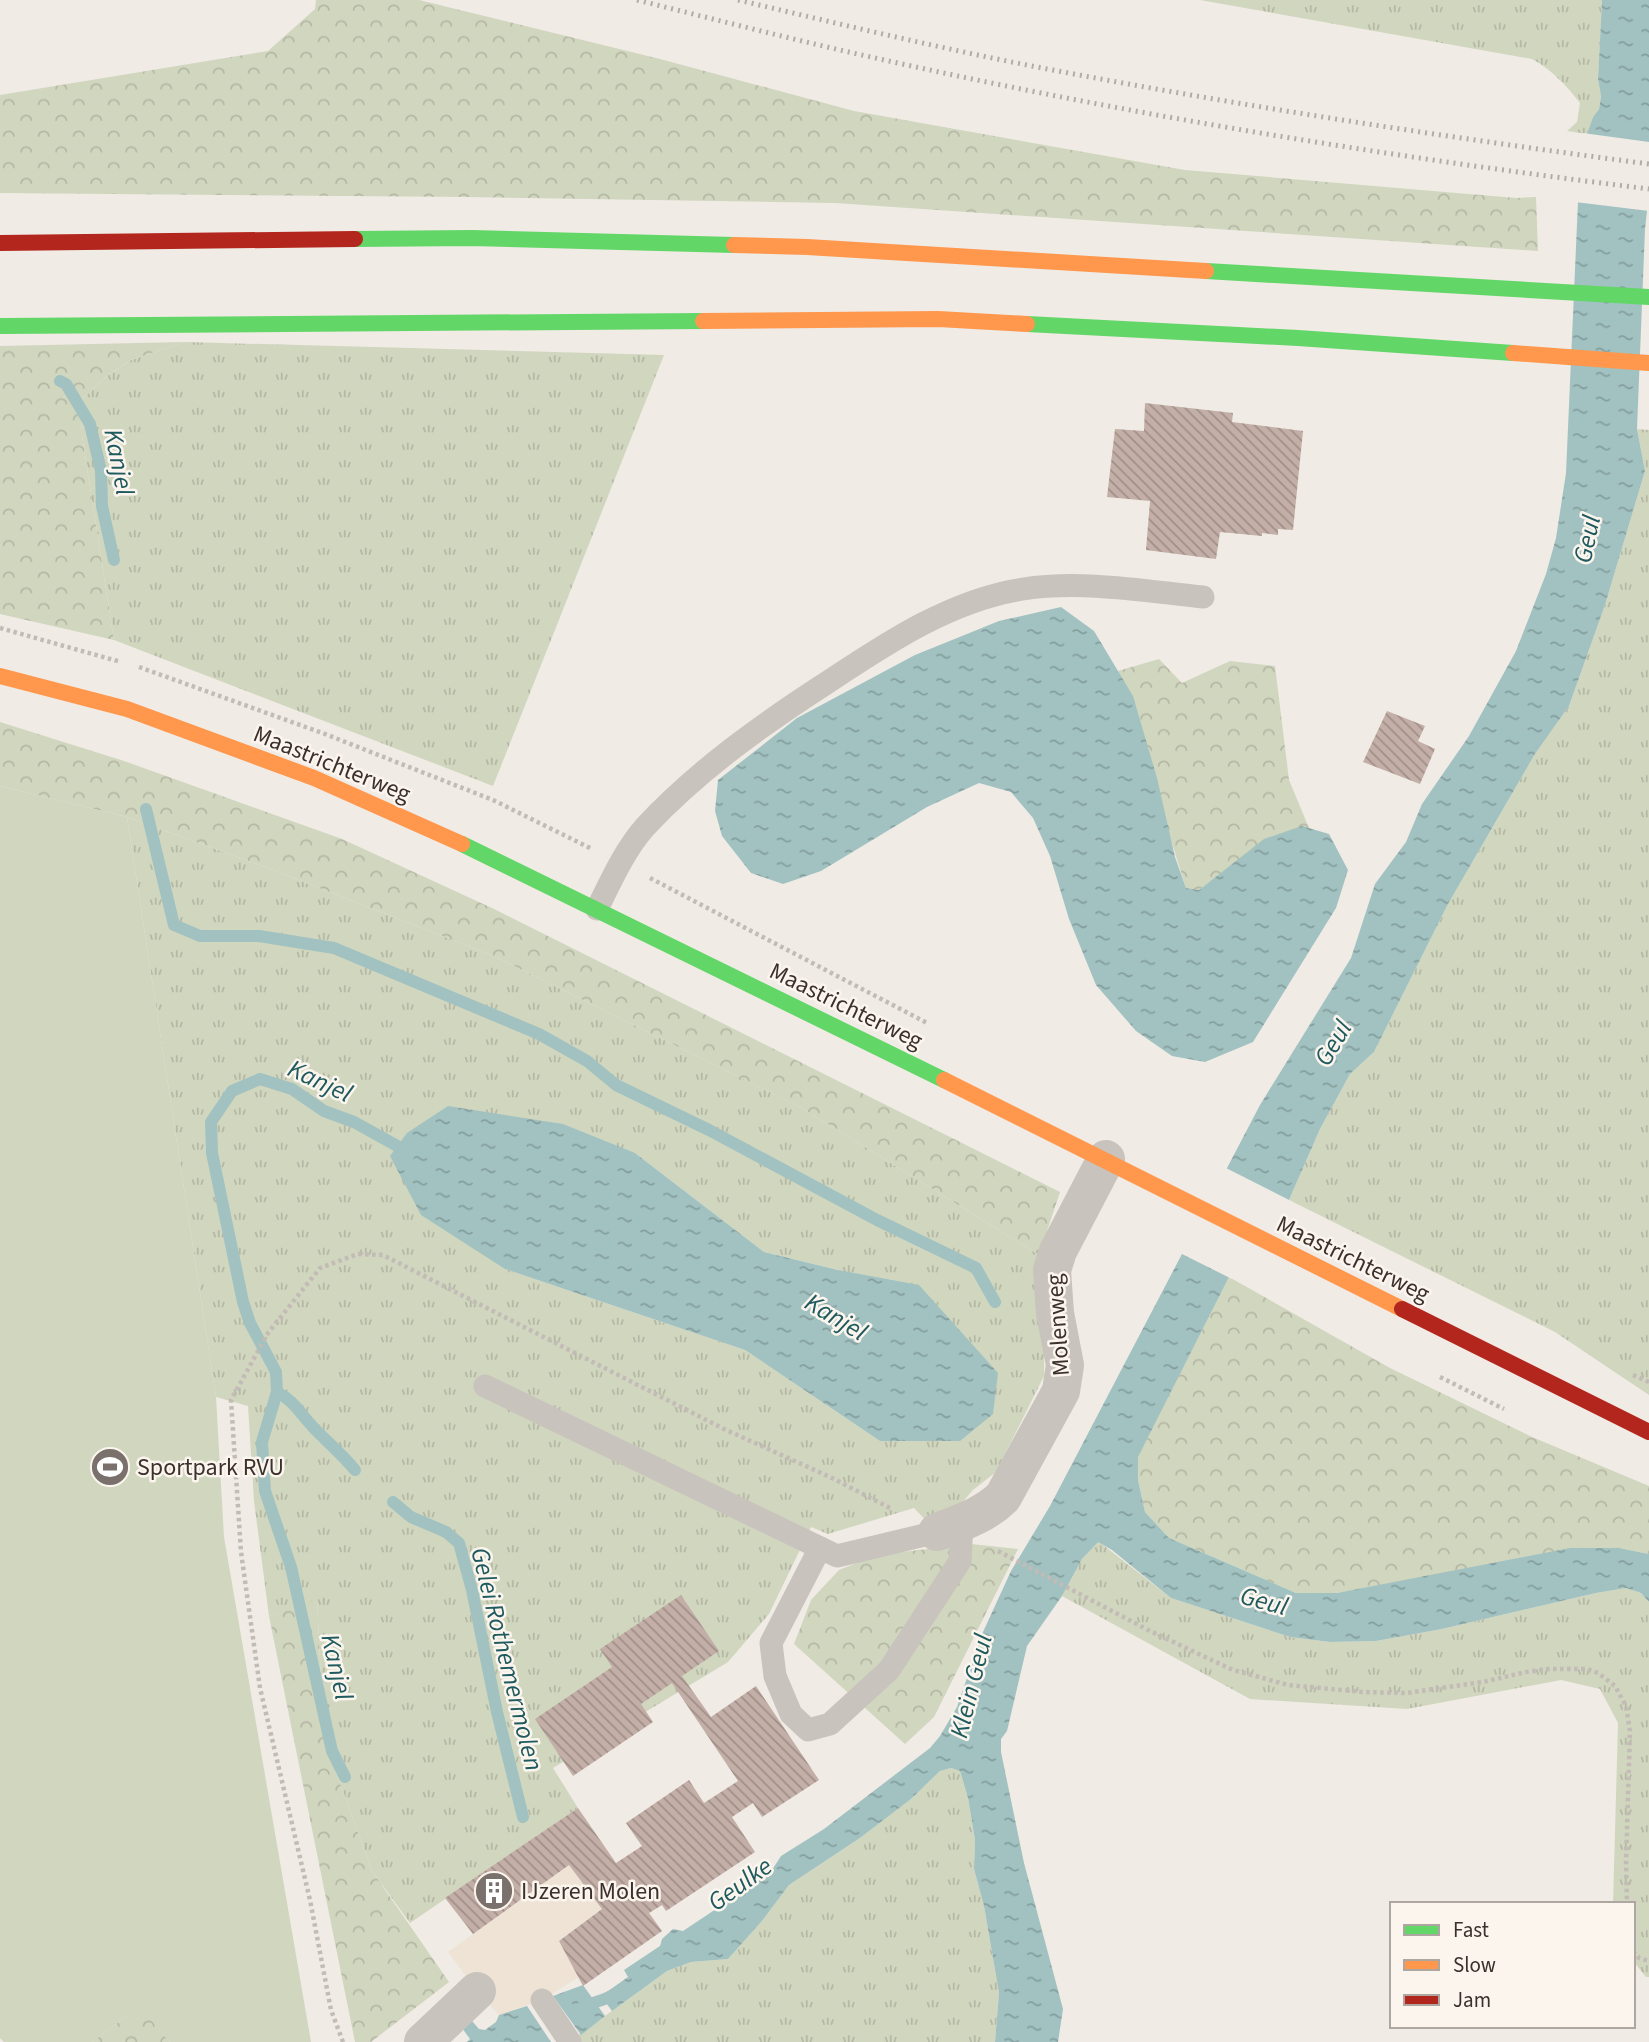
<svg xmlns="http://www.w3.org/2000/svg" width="1649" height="2042" font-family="'Source Sans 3',sans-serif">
<defs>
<pattern id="grass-tufts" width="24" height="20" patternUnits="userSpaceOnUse" patternTransform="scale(1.75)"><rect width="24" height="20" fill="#d1d6bf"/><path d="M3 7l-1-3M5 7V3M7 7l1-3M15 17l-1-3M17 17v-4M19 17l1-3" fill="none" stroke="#b4b8a4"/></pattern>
<pattern id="forest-crowns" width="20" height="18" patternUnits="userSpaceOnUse" patternTransform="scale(1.75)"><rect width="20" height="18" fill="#d1d6bf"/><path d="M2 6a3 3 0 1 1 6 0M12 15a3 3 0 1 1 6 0" fill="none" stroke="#b4b8a4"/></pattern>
<pattern id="water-ripples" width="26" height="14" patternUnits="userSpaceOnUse" patternTransform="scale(1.75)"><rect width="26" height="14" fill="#a1c2c1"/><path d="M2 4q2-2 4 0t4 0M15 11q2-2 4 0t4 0" fill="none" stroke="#849e9d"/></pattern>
<pattern id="building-back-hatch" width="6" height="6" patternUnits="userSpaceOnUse" patternTransform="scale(1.75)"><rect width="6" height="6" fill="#c3afa7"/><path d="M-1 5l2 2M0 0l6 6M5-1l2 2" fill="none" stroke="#a08f88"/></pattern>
</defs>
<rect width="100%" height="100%" fill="#f0ebe5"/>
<g fill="url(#grass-tufts)" fill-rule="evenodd">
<path d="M1200 0H1602L1598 79 1601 95 1599 109 1593 117 1587 134 1567 131 1577 122 1580 103C1566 85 1552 70 1532 59Z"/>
<path d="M185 342 664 355 493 786 114 640 82 436 81 400 107 376 131 360Z"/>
<path d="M1637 429 1649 430V1395L1555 1332 1289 1200 1320 1129 1350 1074 1374 1052 1448 904 1535 754 1569 706 1605 605 1645 471Z"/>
<path d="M127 817 268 868 496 957 802 1108 1039 1255 1044 1337V1376L996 1472 973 1490 937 1532 914 1508 828 1534 811 1527 769 1614 728 1662 553 1768 578 1808 410 1923 372 1871 324 1739 317 1600 269 1616 254 1501 248 1406 216 1397ZM635 1153 764 1252 838 1270 880 1441 745 1350 505 1269Z"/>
<path d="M1098 1541 1171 1598 1290 1637 1330 1642 1376 1641 1442 1629 1596 1593 1626 1588 1641 1593 1649 1602V1977H1646L1633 1961V1904H1613L1618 1723 1600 1689 1561 1680 1407 1709 1250 1699 1062 1596 1082 1559Z"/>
<path d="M951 1768 960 1771 968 1798 975 1840 974 1869 984 1906 999 1993 995 2042H569L667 1971 691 1962 728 1959 762 1921 789 1885 860 1838 911 1799 940 1771Z"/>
</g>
<g fill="url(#forest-crowns)">
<path d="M316 0H419L660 59 854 111 1185 170 1516 198 1536 197 1538 251 835 203 468 197 0 193V95L268 51 315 9Z"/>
<path d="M185 342 131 360 107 376 81 400 82 436 114 640 0 614V346Z"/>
<path d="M1159 659 1182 683 1230 661 1275 666 1289 780 1309 828 1302 826 1225 870 1199 890 1186 888 1118 671Z"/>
<path d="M0 722 124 761 342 839 494 909 1060 1192 1039 1255 802 1108 496 957 268 868 127 817 0 786Z"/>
<path d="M1229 1277 1390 1368 1532 1437 1649 1486V1554L1619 1548 1337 1593H1296L1169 1538 1145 1512 1138 1480V1456Z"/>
<path d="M971 1544 1018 1549 934 1717 905 1744 794 1644 811 1600 839 1570 876 1555Z"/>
<path d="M317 1599 324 1739 372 1871 449 1982 371 2042H355L269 1616Z"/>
<path d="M141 2008 170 2042H92L127 2016Z"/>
</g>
<path fill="#d1d6bf" d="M0 786 127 817 216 1397 224 1537 311 2042H170L141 2009 127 2016 92 2042H4L0 2038Z"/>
<path fill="#eee3d5" d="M569 1865 602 1909 559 1941 579 1977 542 2000 499 2015 477 1991 448 1952Z"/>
<g fill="url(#water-ripples)">
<path d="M1602 0H1649V193L1645 229 1637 429 1645 471 1605 605 1569 706 1535 754 1448 904 1374 1052 1350 1074 1320 1129 1289 1200 1229 1277 1138 1457V1480L1145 1512 1169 1538 1296 1593H1337L1570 1548H1619L1649 1554V1602L1641 1593 1626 1588 1596 1593 1442 1629 1376 1641 1330 1642 1290 1637 1171 1598 1112 1550 1098 1542 1082 1559 1062 1596 1027 1646 1007 1731 1001 1739V1752L1024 1863 1063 2009 1058 2042H995L999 1993 984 1906 974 1869 975 1840 968 1798 960 1771 951 1768 940 1771 911 1799 860 1838 789 1885 762 1921 728 1959 691 1962 667 1971 612 2011 601 1996 628 1977 624 1970 660 1946 662 1939 673 1929 683 1931 761 1879 772 1870 781 1856 824 1829 930 1748 940 1736 957 1707 983 1632 1011 1571 1050 1506 1260 1105 1351 958 1375 884 1406 842 1422 804 1469 736 1516 651 1546 574 1556 538 1566 473 1578 202 1587 134 1593 117 1599 109 1601 96 1598 79Z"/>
<path d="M1061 607 1094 631 1133 696 1157 778 1175 857 1186 888 1199 890 1264 839 1302 826 1329 834 1348 870 1336 908 1253 1042 1205 1062 1172 1056 1136 1031 1096 985 1069 919 1050 856 1033 818 1011 792 979 783 927 807 821 871 783 884 751 873 722 836 715 811 718 780 797 718 915 655 999 621Z"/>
<path d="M448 1106 563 1124 635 1153 764 1252 838 1270 919 1285 998 1373 993 1414 960 1441H880L745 1350 505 1269 421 1215 390 1156 407 1133Z"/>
<path d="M583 1985 605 2016 581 2035 553 1996Z"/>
<path d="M527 2006 551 2042H467L470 2039 462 2028 472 2021 479 2029 485 2030 496 2022 499 2015Z"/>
</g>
<g fill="#f0ebe5">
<path d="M1583 133 1649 142V211L1575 202Z"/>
<path d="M1224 1167 1293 1202 1232 1279 1178 1252Z"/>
</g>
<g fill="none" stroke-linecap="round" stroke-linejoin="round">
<g stroke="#a1c2c1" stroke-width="12">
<path d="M60 381 66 384 90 424 101 471 102 506 114 560"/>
<path d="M146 809 174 925 200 936H259L334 948 539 1034 587 1061 616 1085 709 1130 877 1220 976 1268 995 1302"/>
<path d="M277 1392C293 1400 300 1413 312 1426 327 1442 341 1453 355 1470"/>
<path d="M393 1502 411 1517 446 1532 459 1543 472 1590 497 1712 523 1817"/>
<path d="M345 1777 332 1751 291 1567 265 1491 262 1442 277 1392 276 1372 250 1323 243 1302 212 1153 211 1122 232 1091 260 1079 292 1089 324 1111 354 1122 410 1153"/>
<path d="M581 2008C594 2001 606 2001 618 1992"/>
</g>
</g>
<g fill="url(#building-back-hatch)">
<path d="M1145 403 1233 413 1232 422 1303 431 1293 530 1278 529V535L1262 533V536L1220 532 1216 559 1146 550 1150 501 1107 497 1115 429 1144 431Z"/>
<path d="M1387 711 1425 726 1418 741 1435 749 1420 784 1363 762Z"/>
<path d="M681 1595 719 1651 682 1676 711 1717 756 1686 819 1780 762 1817 753 1803 732 1817 755 1852 666 1911 662 1905 649 1913 662 1931 583 1986 559 1941 602 1909 569 1865 473 1934 445 1898 578 1808 616 1863 642 1846 626 1823 689 1780 704 1803 738 1781 672 1683 641 1704 653 1722 573 1776 535 1719 612 1667 600 1649Z"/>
</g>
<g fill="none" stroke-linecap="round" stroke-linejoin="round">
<g stroke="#c2bbb6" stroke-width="4.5" stroke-dasharray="3.5 3.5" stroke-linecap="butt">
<path d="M0 628 121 662"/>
<path d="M139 667 325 734 493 800 592 849"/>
<path d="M650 878 927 1023"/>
<path d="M1633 1375 1649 1382"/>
<path d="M1440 1377 1504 1409"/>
<path d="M998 1551 1150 1631 1233 1670 1288 1685 1363 1692 1406 1693 1483 1682 1526 1672 1548 1669H1587L1598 1673 1615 1686 1626 1706 1630 1731 1626 1862 1627 1904"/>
<path d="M1633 1951 1639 1958 1649 1961"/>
<path d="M343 2042 331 2010 310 1900 260 1688 241 1552 231 1400 268 1333 320 1268 358 1254 383 1255 724 1429 830 1477 892 1509"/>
</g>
<g stroke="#c9c3be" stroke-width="23">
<path d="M597 909C611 881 624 851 645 827 698 770 763 724 828 682 887 643 951 600 1023 589 1082 580 1144 591 1203 597"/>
<path d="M485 1386 837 1556 937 1532"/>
<path d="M820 1548 771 1643 775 1676 791 1714 808 1730 830 1724 889 1670 960 1561 962 1522"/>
<path d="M542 2000 570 2042"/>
</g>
<g stroke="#c9c3be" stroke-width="38">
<path d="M937 1532C960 1523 985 1515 1003 1497L1061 1391 1065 1365 1055 1313 1052 1270 1058 1251 1106 1159"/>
<path d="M423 2042 477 1991"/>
</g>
<g stroke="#63d668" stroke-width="16">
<path d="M355 239 472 238 734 245"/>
<path d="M1206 271 1649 297"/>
<path d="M1027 324 1298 338 1513 353"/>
<path d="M0 326 703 321"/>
<path d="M462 844 944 1080"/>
</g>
<g stroke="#ff974d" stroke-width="16">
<path d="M734 245 807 247 1206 271"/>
<path d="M703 321 938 319 1027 324"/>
<path d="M1513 353 1649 363"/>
<path d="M0 676 127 709 314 778 462 844"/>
<path d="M944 1080 1402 1309"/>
</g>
<g stroke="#b3261e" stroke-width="16">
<path d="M0 243 355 239"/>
<path d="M1402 1309 1649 1432"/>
</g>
<g stroke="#b1aca8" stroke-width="5" stroke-dasharray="2 5" stroke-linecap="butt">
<path d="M637 0C701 16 764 32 827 47 1098 110 1373 155 1649 189"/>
<path d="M738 0C844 25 951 51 1058 71 1254 108 1451 138 1649 164"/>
</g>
</g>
<defs>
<g id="stadium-disc" transform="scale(2.0125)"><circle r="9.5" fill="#7a716c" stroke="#fbf5ee"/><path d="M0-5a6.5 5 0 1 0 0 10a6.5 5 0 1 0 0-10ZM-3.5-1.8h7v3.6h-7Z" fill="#fff"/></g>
<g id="building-disc" transform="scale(2.0125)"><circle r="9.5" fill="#7a716c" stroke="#fbf5ee"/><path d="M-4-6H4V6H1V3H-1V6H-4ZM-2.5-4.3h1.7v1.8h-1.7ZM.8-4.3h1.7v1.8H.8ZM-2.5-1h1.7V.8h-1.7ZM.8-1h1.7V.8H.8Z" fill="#fff"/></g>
</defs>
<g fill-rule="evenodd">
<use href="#stadium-disc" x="110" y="1467"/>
<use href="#building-disc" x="494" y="1891"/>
</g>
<g text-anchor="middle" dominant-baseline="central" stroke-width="5" stroke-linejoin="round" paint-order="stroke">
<g font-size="24" fill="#3b302b" stroke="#fbf5ee">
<text transform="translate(332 764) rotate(22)">Maastrichterweg</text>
<text transform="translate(846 1006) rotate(26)">Maastrichterweg</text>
<text transform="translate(1353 1259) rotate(26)">Maastrichterweg</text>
<text transform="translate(1058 1325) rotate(-94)">Molenweg</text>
</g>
<g font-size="24" fill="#3b302b" stroke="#fbf5ee" text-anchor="start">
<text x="137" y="1467">Sportpark RVU</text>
<text x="521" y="1891">IJzeren Molen</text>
</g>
<g font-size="26" font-style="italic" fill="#1f5a5e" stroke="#fbf5ee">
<text transform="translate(119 462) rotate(79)">Kanjel</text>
<text transform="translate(1587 539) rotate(-78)">Geul</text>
<text transform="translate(1333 1043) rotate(-59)">Geul</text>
<text transform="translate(320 1081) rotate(25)">Kanjel</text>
<text transform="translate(836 1317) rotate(31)">Kanjel</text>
<text transform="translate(1264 1601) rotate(15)">Geul</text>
<text transform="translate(507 1659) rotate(76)">Gelei Rothemermolen</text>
<text transform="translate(337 1667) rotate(77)">Kanjel</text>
<text transform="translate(971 1686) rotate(-76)">Klein Geul</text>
<text transform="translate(740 1884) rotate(-36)">Geulke</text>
</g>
</g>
<rect x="1390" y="1902" width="245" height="126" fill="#fbf5ee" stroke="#aea6a0" stroke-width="2"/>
<rect x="1404" y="1925" width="35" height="10" fill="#63d668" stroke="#aea6a0" stroke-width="2"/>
<text x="1453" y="1937" font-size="21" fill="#3b302b">Fast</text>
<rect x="1404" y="1960" width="35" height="10" fill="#ff974d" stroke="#aea6a0" stroke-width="2"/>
<text x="1453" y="1972" font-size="21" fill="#3b302b">Slow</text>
<rect x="1404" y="1995" width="35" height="10" fill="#b3261e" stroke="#aea6a0" stroke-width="2"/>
<text x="1453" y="2007" font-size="21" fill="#3b302b">Jam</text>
</svg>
